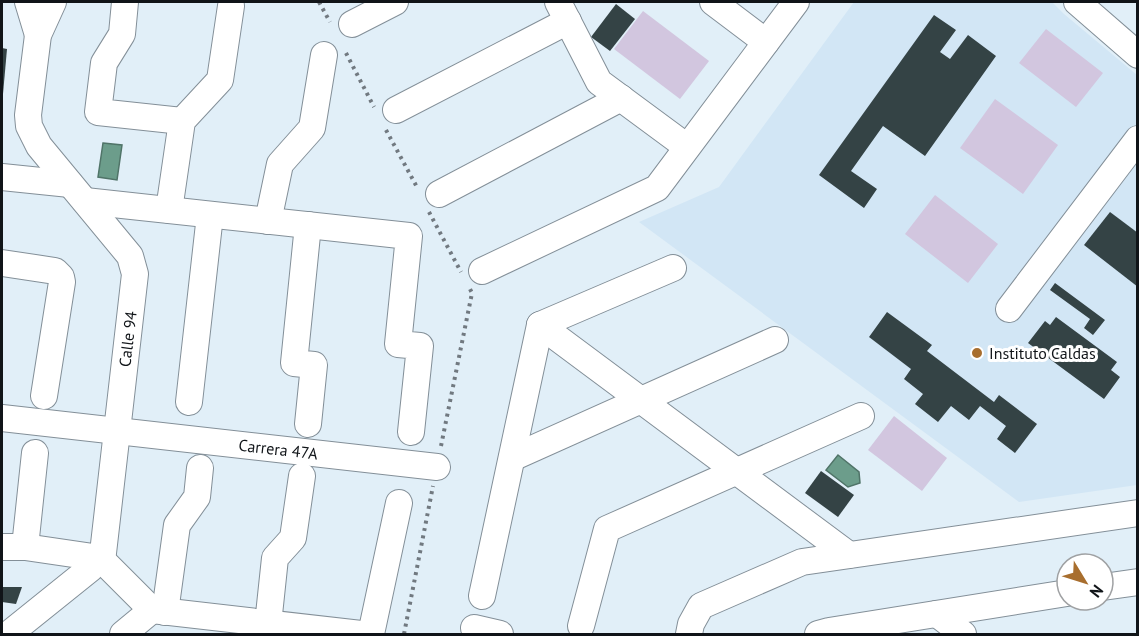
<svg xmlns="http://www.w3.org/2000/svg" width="1139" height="636" font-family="'PT Sans',sans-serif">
<rect width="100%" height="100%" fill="#e1eff8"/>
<path fill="#d2e6f5" d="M854 2H1052L1064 14 1137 75V485L1019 502 639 222 719 187Z"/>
<g fill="#d2c6df">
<path d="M643 11 709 61 680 99 614 49Z"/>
<path d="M1046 29 1103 73 1076 107 1019 63Z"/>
<path d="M995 99 1058 145 1023 194 960 148Z"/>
<path d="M935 195 998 244 968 283 905 234Z"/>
<path d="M894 416 947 458 922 491 868 450Z"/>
</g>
<g fill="#6c9d8b" stroke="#507468" stroke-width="1.5">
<path d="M103 143 122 145 117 180 98 177Z"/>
<path d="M838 455 859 472 860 483 848 487 826 470Z"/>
</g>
<g fill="#344345">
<path d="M616 4 635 19 610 51 591 37Z"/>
<path d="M934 15 956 30 940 52 950 59 968 35 996 56 925 156 883 126 851 171 877 189 864 208 819 175Z"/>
<path d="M2 48 7 49 3 94H2Z"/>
<path d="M1110 212 1138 233V287L1084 245Z"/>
<path d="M1055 283 1105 320 1093 335 1084 328 1090 319 1050 290Z"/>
<path d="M887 312 932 345 927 351 994 402 999 395 1037 424 1015 453 997 439 1006 426 980 406 969 420 951 406 938 422 915 404 923 394 904 379 911 369 869 337Z"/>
<path d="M1056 317 1117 362 1111 370 1120 377 1104 399 1028 343 1045 321 1050 325Z"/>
<path d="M821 471 854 495 838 517 805 493Z"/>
<path d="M2 587H22L16 604 2 602Z"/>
</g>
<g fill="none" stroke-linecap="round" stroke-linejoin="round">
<g stroke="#838f98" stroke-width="28">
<g id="minor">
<path d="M28 2 38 35"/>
<path d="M125 2 122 34 104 63 98 112 182 121"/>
<path d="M558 2 599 82 687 147"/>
<path d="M713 2 766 42"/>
<path d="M1077 2 1138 55"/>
<path d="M352 24 395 2"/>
<path d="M396 110 568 21"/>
<path d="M2 177 70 184"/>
<path d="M439 194 621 98"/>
<path d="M85 201 409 236 398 344 420 346 411 432"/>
<path d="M169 210 182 121 220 80 231 6"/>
<path d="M268 221 280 164 312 128 324 55"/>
<path d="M2 263 55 271 61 277 62 282 44 396"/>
<path d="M482 271 657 188 796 2"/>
<path d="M1009 309 1138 139"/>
<path d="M540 325 849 555"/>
<path d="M540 325 673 268"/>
<path d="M189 402 210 215"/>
<path id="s1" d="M2 418 437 467"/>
<path d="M308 424 314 365 294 363 308 225"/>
<path d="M512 458 775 340"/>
<path d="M2 547H25L100 558 152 610 361 634"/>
<path d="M25 547 35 453"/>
<path d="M1103 587 1138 582"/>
<path d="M482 596 540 325"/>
<path d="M165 612 177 525 197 497 200 468"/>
<path d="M937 614 963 634"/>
<path d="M268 624 275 558 293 538 302 476"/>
<path d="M581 626 607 529 861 416"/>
<path d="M474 628 500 634"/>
<path id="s2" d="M9 634 91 568 103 553 135 274 130 256 39 146 29 126 28 115 38 35 53 2"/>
<path d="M123 634 152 610"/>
<path d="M371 634 399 503"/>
<path d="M689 634 691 624 701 606 802 562 1138 513"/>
<path d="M818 634 829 631 1067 593"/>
</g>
</g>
<g stroke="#717980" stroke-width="4" stroke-dasharray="3 4.5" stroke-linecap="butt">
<path d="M319 2 330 22"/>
<path d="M346 53 374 107"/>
<path d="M386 130 418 189"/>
<path d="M429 212 461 272"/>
<path d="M441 446 472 293 470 289"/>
<path d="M404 634 433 486"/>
</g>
<use href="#minor" stroke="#fff" stroke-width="26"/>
</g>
<circle fill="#a86e2e" stroke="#fff" stroke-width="2" cx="977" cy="353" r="6"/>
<g text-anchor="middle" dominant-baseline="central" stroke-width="6" stroke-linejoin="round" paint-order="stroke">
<g font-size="16" fill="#101418" stroke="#fff">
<text stroke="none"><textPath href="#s2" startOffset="340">Calle 94</textPath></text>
<text stroke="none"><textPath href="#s1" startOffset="278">Carrera 47A</textPath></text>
</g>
<g font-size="16" fill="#101418" stroke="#fff" text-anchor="start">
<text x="989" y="353">Instituto Caldas</text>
</g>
</g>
<rect width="1139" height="636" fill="none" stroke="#101418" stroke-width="6"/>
<g transform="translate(1085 582) rotate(128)"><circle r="28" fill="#ffffff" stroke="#9fa1a3" stroke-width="1.5"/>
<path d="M0-4.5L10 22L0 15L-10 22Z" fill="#a86e2e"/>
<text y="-9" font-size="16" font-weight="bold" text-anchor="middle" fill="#101418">N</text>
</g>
</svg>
